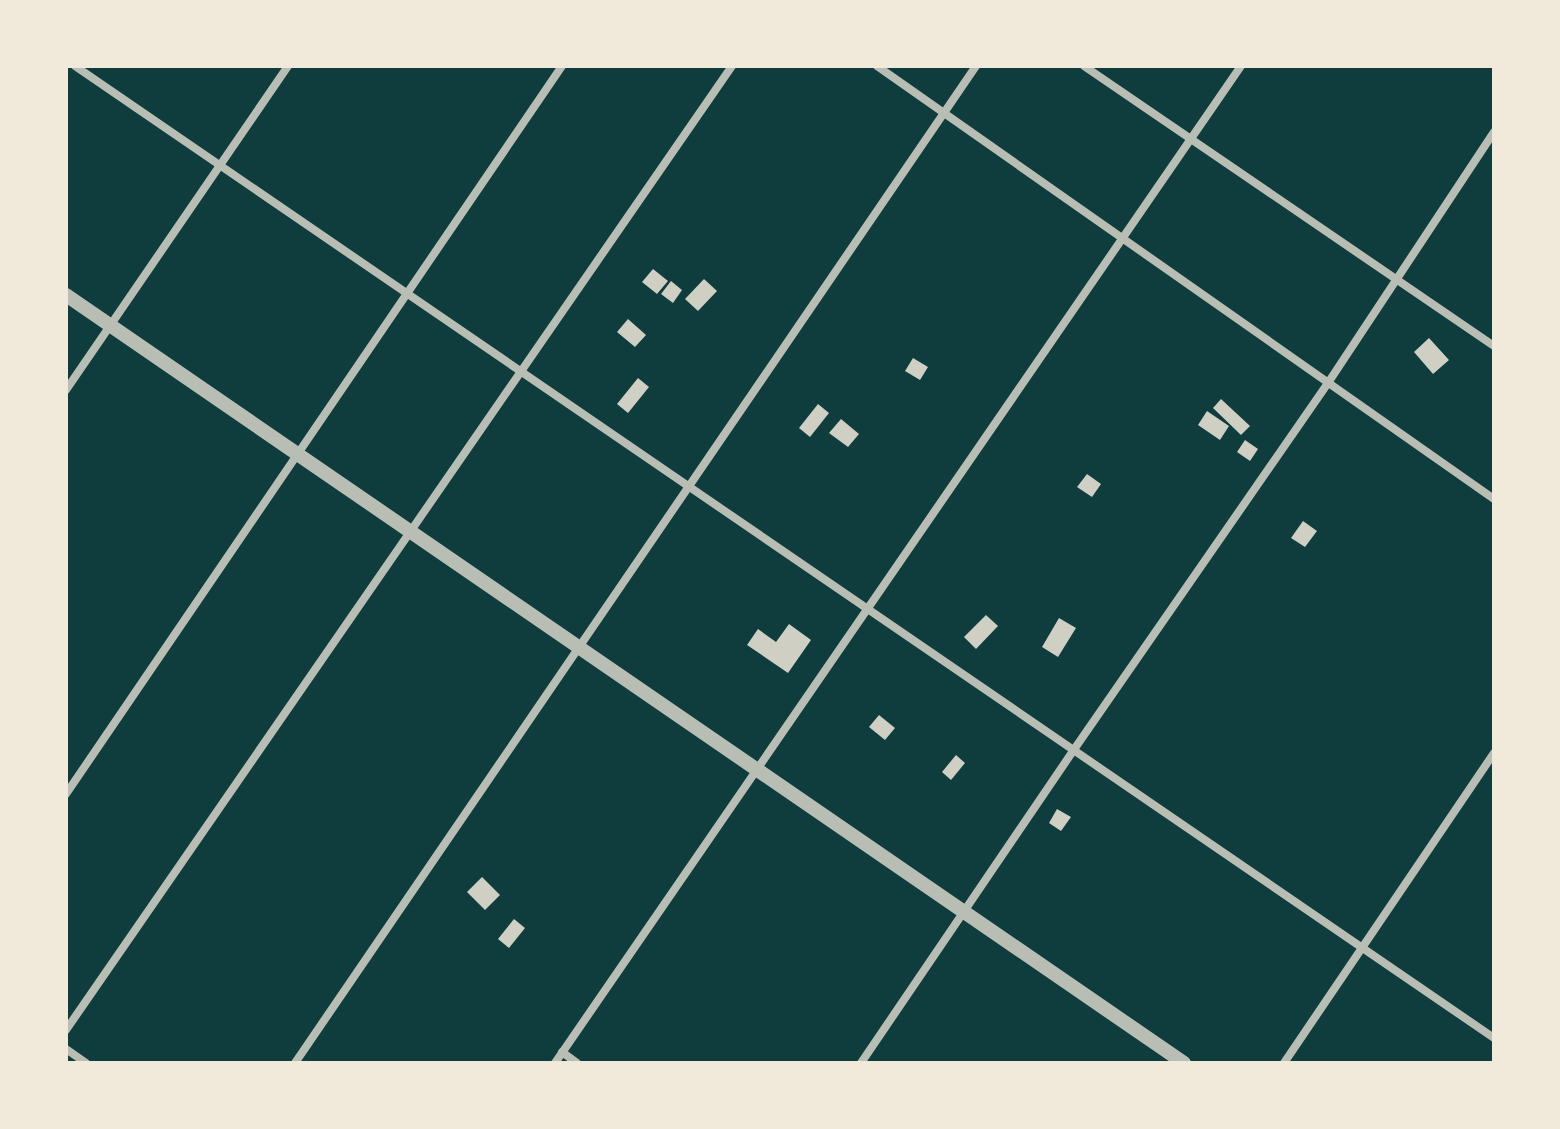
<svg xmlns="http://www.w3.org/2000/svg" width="1560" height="1129" font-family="Signika,sans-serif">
<rect width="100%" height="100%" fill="#0f3d3e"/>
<g fill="#cfcfc3">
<path d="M653 269 668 281 657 294 642 282Z"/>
<path d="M704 279 717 291 698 311 685 299Z"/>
<path d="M671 281 682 290 673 303 661 294Z"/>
<path d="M628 319 646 335 635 347 617 332Z"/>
<path d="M1429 338 1449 360 1433 374 1414 352Z"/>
<path d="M913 358 928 367 920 380 905 371Z"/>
<path d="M638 378 649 387 628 413 617 404Z"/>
<path d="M1221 399 1250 426 1241 435 1213 408Z"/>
<path d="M818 404 829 413 810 437 799 428Z"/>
<path d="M1207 411 1229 426 1220 440 1198 425Z"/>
<path d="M841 419 859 434 848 447 829 433Z"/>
<path d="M1245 440 1258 449 1250 461 1237 452Z"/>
<path d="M1087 474 1101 484 1092 497 1077 487Z"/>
<path d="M1303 521 1317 531 1305 547 1291 538Z"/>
<path d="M986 615 998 626 976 649 964 637Z"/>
<path d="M1059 618 1076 628 1058 657 1042 647Z"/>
<path d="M789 624 811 640 788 673 747 645 758 629 776 642Z"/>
<path d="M879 715 895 728 885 740 869 727Z"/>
<path d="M956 755 965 763 951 780 942 772Z"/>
<path d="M1057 809 1071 817 1061 831 1049 823Z"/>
<path d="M482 877 500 895 485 910 467 892Z"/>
<path d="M514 919 525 928 509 948 498 939Z"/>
</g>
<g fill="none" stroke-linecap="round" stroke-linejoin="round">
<g stroke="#b8beb3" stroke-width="8">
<path d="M75 66 1494 1038"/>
<path d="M877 66 1494 499"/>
<path d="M1084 66 1494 346"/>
<path d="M66 390 288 66"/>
<path d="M66 794 562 66"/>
<path d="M66 1030 732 66"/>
<path d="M66 1049 86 1063"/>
<path d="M562 1052 577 1063"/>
<path d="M295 1063 976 66"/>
<path d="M555 1063 1241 66"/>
<path d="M861 1063 1073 751 1328 383 1494 132"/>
<path d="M1284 1063 1494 753"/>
</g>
<path stroke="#b8beb3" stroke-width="14" d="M66 295 1184 1063"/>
</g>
<rect width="1560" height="1129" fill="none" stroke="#f1e9da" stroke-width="136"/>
</svg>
